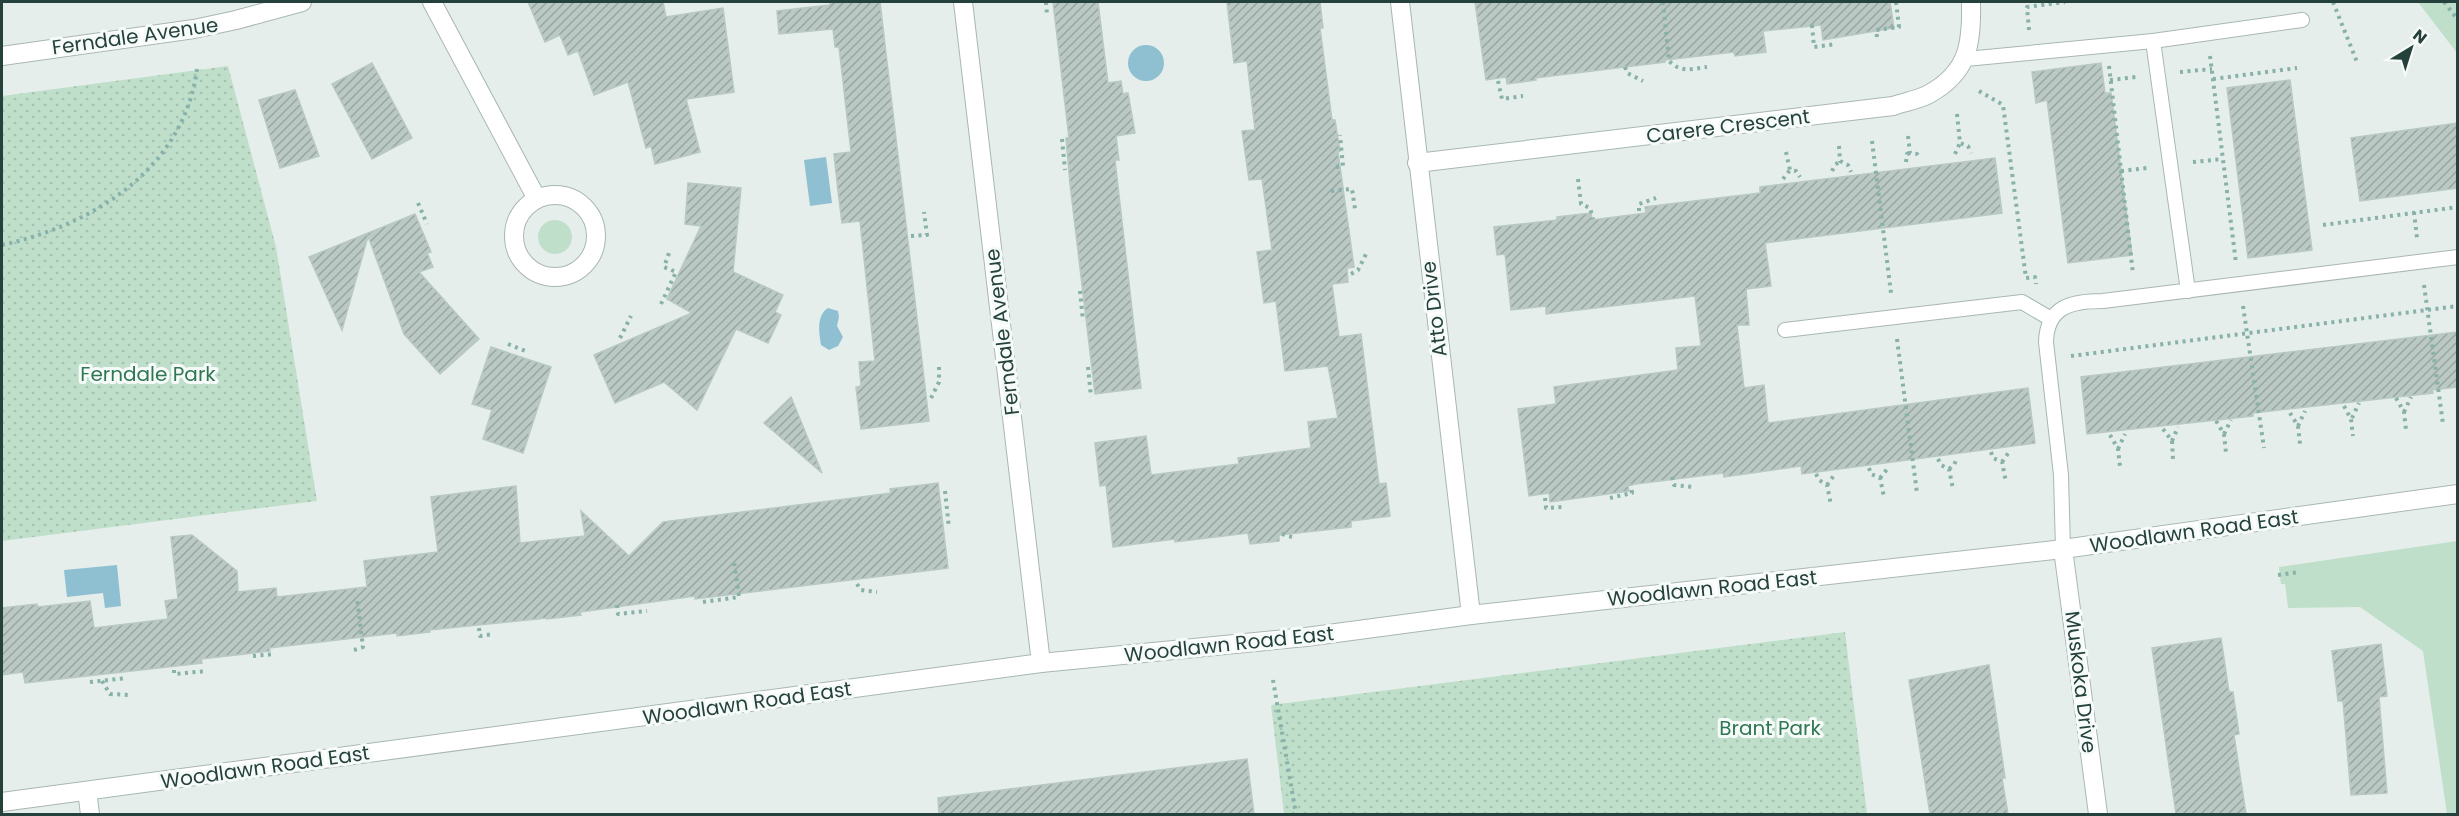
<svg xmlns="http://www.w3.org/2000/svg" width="2459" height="816" font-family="Poppins,sans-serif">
<defs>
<pattern id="park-dots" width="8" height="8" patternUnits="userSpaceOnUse" patternTransform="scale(1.5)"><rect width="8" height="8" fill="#bfdfcb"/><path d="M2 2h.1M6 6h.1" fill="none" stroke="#a4c1af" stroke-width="1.8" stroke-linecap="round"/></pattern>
<pattern id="building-hatch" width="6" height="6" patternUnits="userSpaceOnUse" patternTransform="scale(1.5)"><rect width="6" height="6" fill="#bbc9c5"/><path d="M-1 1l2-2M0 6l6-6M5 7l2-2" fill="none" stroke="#98a5a1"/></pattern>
</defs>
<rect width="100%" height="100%" fill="#e6eeeb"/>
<g fill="#bfdfcb">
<path d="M2418 2H2457V53Z"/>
<circle cx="555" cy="237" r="17"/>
<path d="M2457 541 2458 814H2447L2423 651 2360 607 2288 608 2285 584H2281L2279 567Z"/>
</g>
<g fill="url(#park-dots)">
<path d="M228 66 276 247 317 501 2 541V96Z"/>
<path d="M1845 632 1867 814H1284L1271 705Z"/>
</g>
<g fill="#8fc0d2">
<circle cx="1146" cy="63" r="18"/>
<path d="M826 157 832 203 810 206 804 160Z"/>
<path d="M828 308 838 311 839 317 837 326 843 337 838 346 829 350 821 345C819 332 816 316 828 308Z"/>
<path d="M117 565 121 606 105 608 103 593 67 597 64 570Z"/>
</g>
<g fill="url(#building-hatch)" stroke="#b8c8c3" stroke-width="1.5">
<path d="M528 2H663L666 17 723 8 734 92 686 99 700 152 655 164 651 146 646 148 628 82 594 95 578 51 568 55 560 35 545 42Z"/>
<path d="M830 2H880L929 421 861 429 856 387 861 386 859 362 875 361 860 221 842 223 838 191 834 154 851 152 839 47H835L833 29 779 34 777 11 830 5Z"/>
<path d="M1053 2H1098L1108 83 1121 81 1123 94 1128 93 1135 133 1116 136 1119 160H1115L1141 388 1095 394 1070 184 1066 138H1069Z"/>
<path d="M1227 2H1320L1323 28H1320L1332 120H1335L1340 151 1338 152 1354 267 1347 268 1348 282 1332 284 1339 337 1361 334 1379 484 1386 483 1390 516 1351 521V527L1279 535V541L1250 544 1248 533 1175 542V539L1113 547 1106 485 1100 486 1095 443 1146 436 1151 475 1239 464 1238 458 1311 448 1308 422 1338 418 1328 366 1285 371 1276 301 1264 303 1257 252 1272 250 1262 179 1249 180 1242 131 1255 130 1247 61 1234 63Z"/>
<path d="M1475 2H1890L1894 28 1823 40 1821 25 1763 31 1766 52 1735 56 1734 52 1665 60V62L1535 78 1536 80 1507 84 1506 77 1486 80Z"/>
<path d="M372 63 412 138 372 159 332 84Z"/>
<path d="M2101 63 2105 93H2111L2132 255 2068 263 2047 100 2036 103 2032 72Z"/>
<path d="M2290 80 2312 250 2248 258 2227 88Z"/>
<path d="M295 90 319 156 280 168 259 100Z"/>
<path d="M2457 123V188L2360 201 2351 138Z"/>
<path d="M1995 158 2002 213 1765 243 1771 286 1746 289 1749 325H1737L1744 388 1764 385 1768 423 2028 388 2035 443 1802 474 1801 466 1724 477 1723 473 1628 485 1629 491 1550 502 1549 493 1529 496 1518 409 1556 404 1554 387 1678 370 1676 348 1701 346 1695 296 1546 314V306L1511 310 1505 254 1497 255 1494 227 1557 220V217L1591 213 1592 220 1646 213 1645 207 1760 193V187Z"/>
<path d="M688 183 741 188 733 272 783 295 775 312 781 315 768 343 736 329 697 410 664 382 615 403 594 355 692 313 667 299 701 226 685 224Z"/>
<path d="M415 214 431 252 427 253 433 267 419 272 479 339 440 374 404 334 368 236 342 330 309 257Z"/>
<path d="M2457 332V387L2432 390 2433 393 2253 413V416L2087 434 2081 377Z"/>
<path d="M491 347 551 367 523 453 483 439 492 410 472 404Z"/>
<path d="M791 397 822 473 764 423Z"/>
<path d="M938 483 948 568 695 599V596L580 612 581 615 547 619V618L429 630 430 632 397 636V633L269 648 270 651 201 659 202 663 25 683 23 672 2 675V608L37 604 38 607 90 601 94 628 168 619 165 601 178 599 171 537 192 535 237 571 238 592 276 588 277 597 367 587 364 561 438 552 431 497 516 486 520 543 585 536 581 511 629 556 663 522 869 496 891 493 890 489Z"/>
<path d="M2221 638 2229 692H2233L2239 734 2234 735 2246 814H2176L2152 648Z"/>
<path d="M2381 644 2387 696 2379 697 2387 793 2351 795 2343 701H2338L2332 651Z"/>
<path d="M1989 665 2005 778H2002L2008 814H1930L1909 680Z"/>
<path d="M1247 759 1254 814H939L938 798Z"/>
</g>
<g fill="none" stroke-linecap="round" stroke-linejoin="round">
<g stroke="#a8b7b3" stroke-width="16">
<g id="lane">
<path d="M2153 41 2188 291"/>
<path d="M1966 59 2153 41 2302 20"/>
<path d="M1785 330 2022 302 2051 319"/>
<path d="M2063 549 2061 475 2046 342C2047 306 2072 301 2103 301L2458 257"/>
</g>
</g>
<g stroke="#a8b7b3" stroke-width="20">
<g id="street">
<path d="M432 2 537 199"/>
<path d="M963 2 1041 663"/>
<path d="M1400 2 1471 615"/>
<path d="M2 56 194 29 236 20 302 2"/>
<path d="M1417 163 1893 106C1904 102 1918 100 1929 94 1969 72 1972 43 1971 2"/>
<circle cx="555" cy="236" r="41"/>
<path d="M2063 549 2098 814"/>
<path d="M87 791 90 814"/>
<path d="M2 802 1041 663 1306 637 1471 615 2063 549 2458 494"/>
</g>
</g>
<g stroke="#87b1a9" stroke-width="4" stroke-dasharray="3 4.5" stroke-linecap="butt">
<path d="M1046 2 1047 15"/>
<path d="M1663 2 1669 61C1681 73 1691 69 1707 67"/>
<path d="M2333 2 2357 62"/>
<path d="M2444 2 2458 20"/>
<path d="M1812 25 1814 47 1836 44"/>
<path d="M2029 30 2027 7 2065 2"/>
<path d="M1877 37 1876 30 1899 27 1896 2"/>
<path d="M2210 56 2236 263"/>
<path d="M2109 66 2133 274"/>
<path d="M1625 67 1627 73 1643 81"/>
<path d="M2180 72 2212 69"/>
<path d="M2213 79 2297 68"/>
<path d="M2110 80 2136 77"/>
<path d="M1498 81 1502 99 1523 96"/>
<path d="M1979 91 2003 105 2026 278 2035 277 2036 284"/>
<path d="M1957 114 1960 143 1968 146 1971 153"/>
<path d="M1908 136 1910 153 1917 154 1920 159"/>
<path d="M1062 139 1065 170"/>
<path d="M1872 141 1891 293"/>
<path d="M1839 146 1840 161 1848 165 1851 172"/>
<path d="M1786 152 1790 170 1796 171 1800 177"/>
<path d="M1955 154 1960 143"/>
<path d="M1906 162 1907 154 1910 153"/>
<path d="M2193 162 2222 159"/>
<path d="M1336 167 1343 166 1340 135"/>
<path d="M1832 171 1835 165 1840 161"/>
<path d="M2121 171 2147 168"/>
<path d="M1578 179 1581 204 1590 208 1593 219"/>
<path d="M1783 179 1790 170"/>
<path d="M1331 191 1352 189 1355 209"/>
<path d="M418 203 427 224"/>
<path d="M1639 211V204L1656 198"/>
<path d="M2414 212 2417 238"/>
<path d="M2323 225 2458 207"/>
<path d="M911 236 927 235 924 212"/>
<path d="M2 245C93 225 184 169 197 69"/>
<path d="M1351 274 1358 270 1367 252"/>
<path d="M2424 285 2443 424"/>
<path d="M1080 291 1083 321"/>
<path d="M661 304 676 272 664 267 669 253"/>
<path d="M2243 306 2264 448"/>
<path d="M620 338 631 316"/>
<path d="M1897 339 1917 493"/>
<path d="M508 344 528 352"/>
<path d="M2071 356 2458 306"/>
<path d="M1088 367 1091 397"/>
<path d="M931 398 939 382V366"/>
<path d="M2396 398 2404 412 2406 430"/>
<path d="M2344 406 2351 419 2353 436"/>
<path d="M2404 412 2411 397"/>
<path d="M2290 413 2298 426 2300 444"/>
<path d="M2352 418 2359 403"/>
<path d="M2216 421 2224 434 2226 453"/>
<path d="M2298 426 2305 411"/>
<path d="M2163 429 2172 441 2173 460"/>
<path d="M2224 434 2231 420"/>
<path d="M2110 435 2118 449 2120 467"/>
<path d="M2172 441 2178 427"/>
<path d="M2118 449 2125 434"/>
<path d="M1991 452 1993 458 2002 462 2006 482"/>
<path d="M1938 459 1941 465 1949 469 1953 489"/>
<path d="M2002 462 2009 452"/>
<path d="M1869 468 1871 474 1880 478 1884 497"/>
<path d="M1949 469 1954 465 1957 458"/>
<path d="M1816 474 1819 480 1827 485 1831 505"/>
<path d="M1672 477 1674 485 1694 487"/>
<path d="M1880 478 1888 468"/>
<path d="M1827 485 1835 474"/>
<path d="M945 491 949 528"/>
<path d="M1545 498 1546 508 1562 507"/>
<path d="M1610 498 1632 493 1631 485"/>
<path d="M1282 534 1292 537"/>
<path d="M2278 575 2299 572"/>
<path d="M857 584 861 590 877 592"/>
<path d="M703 602 739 597 734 561"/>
<path d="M617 605 618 614 647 611"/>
<path d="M479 628 480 636 494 634"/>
<path d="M354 650 363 647 357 599"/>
<path d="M253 656 275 654"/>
<path d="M174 670V674L207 671"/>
<path d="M1273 680 1296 814"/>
<path d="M102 681 110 694 130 695"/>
<path d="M90 682 127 678"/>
</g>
<use href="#lane" stroke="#fff" stroke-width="14"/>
<use href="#street" stroke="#fff" stroke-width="18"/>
</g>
<g text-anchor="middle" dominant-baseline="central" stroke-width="6" stroke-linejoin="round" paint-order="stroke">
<g font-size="20" fill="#24413c" stroke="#f6fbf9">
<text transform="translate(135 36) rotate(-8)">Ferndale Avenue</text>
<text transform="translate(1728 126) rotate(-7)">Carere Crescent</text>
<text transform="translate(1434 309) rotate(-97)">Atto Drive</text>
<text transform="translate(1002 332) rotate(-97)">Ferndale Avenue</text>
<text transform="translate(2194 531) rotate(-8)">Woodlawn Road East</text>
<text transform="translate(1712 588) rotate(-6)">Woodlawn Road East</text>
<text transform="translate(1229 644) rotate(-6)">Woodlawn Road East</text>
<text transform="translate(2081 682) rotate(83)">Muskoka Drive</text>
<text transform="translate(747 703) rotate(-8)">Woodlawn Road East</text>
<text transform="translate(265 767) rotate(-8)">Woodlawn Road East</text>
</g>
<g font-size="20" fill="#2f7753" stroke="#f6fbf9">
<text x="148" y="374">Ferndale Park</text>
<text x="1770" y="728">Brant Park</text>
</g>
</g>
<rect width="2459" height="816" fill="none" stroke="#24413c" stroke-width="6"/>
<g transform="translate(2411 48) rotate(38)" stroke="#f6fbf9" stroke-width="4.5" paint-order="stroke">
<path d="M0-4.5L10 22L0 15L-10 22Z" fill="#24413c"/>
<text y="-9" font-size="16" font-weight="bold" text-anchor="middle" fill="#24413c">N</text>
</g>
</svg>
